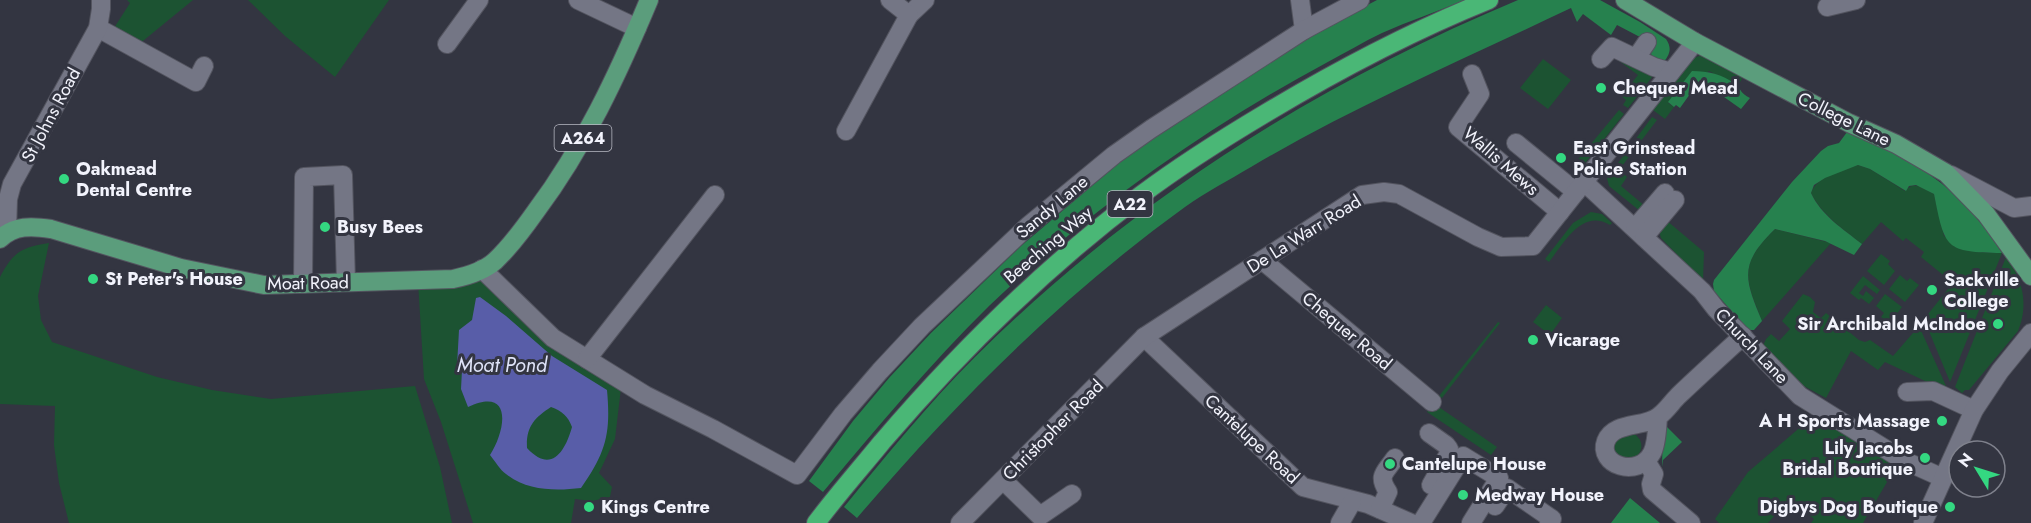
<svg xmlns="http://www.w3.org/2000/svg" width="2031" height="523" font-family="Jost,sans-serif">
<rect width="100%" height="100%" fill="#333541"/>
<g fill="#1c5332">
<path d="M127 0H193L138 45 114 28 130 3Z"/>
<path d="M248 0H389L335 77 285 36Z"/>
<path d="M1610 54 1656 72 1628 108 1623 105 1626 100 1621 96 1638 75Z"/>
<path d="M1702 55 1744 75 1738 86 1709 71 1668 103 1674 107 1665 119 1653 110 1694 58Z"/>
<path d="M1543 59 1571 80 1548 109 1520 88Z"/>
<path d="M1619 110 1624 114 1578 172 1575 168 1576 162Z"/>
<path d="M1652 117 1657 120 1619 170 1627 177 1621 186 1645 206 1640 211 1609 186 1607 178Z"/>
<path d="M1858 165 1870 169 1905 191C1914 180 1924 189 1934 194L1944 236 1975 252 2002 253 1950 382 1924 319 1953 283 1921 257 1924 252 1906 238 1903 241 1881 222 1862 244C1843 229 1822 215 1811 193 1817 176 1842 171 1858 165Z"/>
<path d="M1591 212 1602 214 1612 223 1610 225C1582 208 1564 243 1549 262L1545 259 1573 223Z"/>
<path d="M1666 220 1704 252 1703 281 1661 238C1658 231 1662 225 1666 220Z"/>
<path d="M1775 229 1831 243 1762 321C1744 277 1739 264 1775 229Z"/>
<path d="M49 243 38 296 41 320 52 342 157 377 212 390 271 399 415 386 440 467 452 523H69L59 483 54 445 55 406 0 404V277C13 252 22 247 49 243Z"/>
<path d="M1881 254 1890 261 1888 264 1895 271 1884 285 1867 271Z"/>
<path d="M2006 257C2023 278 2029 306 2018 331L1969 390H1965L1962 393 1955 387Z"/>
<path d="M482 269 621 388 615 439 599 473 612 487 610 497 592 501 575 499 571 523H473L441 422 424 379 418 282Z"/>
<path d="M1900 275 1907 281 1910 278 1919 285 1905 302 1889 289Z"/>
<path d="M1863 276 1880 290 1877 294 1865 285 1859 293 1863 296 1866 291 1874 298 1869 304 1861 298 1859 300 1850 293Z"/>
<path d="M1803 294 1810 297 1815 302 1813 312 1821 318 1826 313 1859 340 1865 342 1870 340 1893 356 1919 326 1947 388 1946 391 1885 362 1878 370 1851 351 1826 398 1802 385 1763 346 1766 339 1771 334 1779 341 1790 329 1782 321Z"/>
<path d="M1885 294 1902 307 1890 323 1881 317 1884 313 1876 306Z"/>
<path d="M1546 305 1562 318 1550 335 1533 322Z"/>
<path d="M1498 322 1500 323 1442 398 1439 396Z"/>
<path d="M1433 403 1497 447 1491 455 1427 412Z"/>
<path d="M1817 416 1897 465 1863 523H1811L1814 519 1799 506 1792 514 1783 506 1768 523H1719L1715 519 1748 472 1810 419Z"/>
<path d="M1633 433C1645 441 1643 451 1634 460L1616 457 1613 444 1615 439Z"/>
</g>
<g fill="#26814e">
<path d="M1377 0H1466C1438 11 1409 21 1382 33 1363 42 1345 53 1326 63 1205 128 1088 211 989 306 930 364 877 428 823 492L809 481 853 421 889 378 931 333 1021 246 1120 162 1154 138 1320 30Z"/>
<path d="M1518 0H1600L1640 22 1666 39C1673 49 1669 56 1662 64L1653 61C1650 53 1651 46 1648 37L1638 36 1617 25 1611 35 1583 14 1577 22 1571 8C1464 59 1354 106 1251 167 1229 180 1206 192 1185 207 1063 295 955 403 857 518L844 507C886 456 928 404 975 357 1133 200 1313 86 1518 0Z"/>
<path d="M1692 71C1708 71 1722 74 1735 84 1742 90 1740 93 1750 98L1741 109 1700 80 1680 108 1676 105 1674 107 1668 102Z"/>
<path d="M1850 128C1881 145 1913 162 1941 183 1966 202 1985 227 2002 253 1945 252 1945 249 1934 194L1916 185 1909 186 1906 191 1870 169 1858 165 1825 178 1814 185 1811 193C1821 215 1843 229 1862 244L1854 255 1825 241 1775 229C1739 264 1744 278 1762 321L1754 330H1748L1714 291 1713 284 1714 280 1792 182 1821 151 1828 146 1839 143Z"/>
<path d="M1663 423 1682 442 1663 460 1662 467Z"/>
<path d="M1630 498 1660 523H1611Z"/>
</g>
<path fill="#585da8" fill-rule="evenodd" d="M480 297 506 316 552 356 607 390C611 434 606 452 581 488 556 491 527 491 506 474 500 470 495 461 490 455 506 430 513 386 468 407L461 389 462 370 457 366 459 330 472 320 476 298ZM551 407C562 411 568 416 572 427 565 452 551 474 527 448 526 427 534 418 551 407Z"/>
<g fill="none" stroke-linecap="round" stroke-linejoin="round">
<g stroke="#53545f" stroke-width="20">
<g id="minor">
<path d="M578 0 637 28"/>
<path d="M1300 0 1304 30"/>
<path d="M1827 7 1856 0"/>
<path d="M909 15 925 0"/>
<path d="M98 28 196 82 204 66"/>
<path d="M447 44 479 0"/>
<path d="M1636 58 1647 42"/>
<path d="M1601 59 1612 47 1654 67 1671 72"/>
<path d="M1472 74 1480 94 1458 127 1560 212"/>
<path d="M846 131 909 15 890 0"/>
<path d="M1516 143 1576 192"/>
<path d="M1951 175 2014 208 2031 206"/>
<path d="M1584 182 1702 291 1716 309 1800 396 1903 460 1943 478"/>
<path d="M1635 228 1665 193"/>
<path d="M0 230 7 232 8 199 12 184 98 28 101 9V0"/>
<path d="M1644 237 1675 200"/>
<path d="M1262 260 1432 402"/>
<path d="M482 269 553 338 645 395 713 429 797 475 843 414 880 371 922 326 1028 226 1114 155 1151 129 1304 30 1360 0"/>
<path d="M303 284 304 177 343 175 346 282"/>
<path d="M1144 337 1303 487 1368 504 1411 523"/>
<path d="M587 359 715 195"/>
<path d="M1907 392 1933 391 1974 410"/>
<path d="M1658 417C1657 428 1657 444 1652 453 1638 479 1597 465 1606 441 1614 421 1645 428 1659 416 1666 411 1672 402 1678 396 1699 376 1721 356 1743 336"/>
<path d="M1429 433 1446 445 1449 449 1448 455 1431 485"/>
<path d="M1646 461 1654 474 1651 484 1652 490 1691 523"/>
<path d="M1003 480 1040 516 1072 494"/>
<path d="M1495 506 1507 488 1552 519 1549 523"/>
<path d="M1380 509 1388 492C1377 475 1385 473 1395 458"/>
<path d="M960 523 1144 337 1362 195 1384 192 1399 194 1478 237 1501 247 1533 246 1695 42"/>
<path d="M1340 523 1352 502"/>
<path d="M1421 523 1463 456 1499 478 1471 523"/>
<path d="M1923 523 1974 410 2000 371 2031 333"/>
</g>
</g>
<g stroke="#53545f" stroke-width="20">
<g id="major">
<path d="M1625 0 1695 42 1849 123 1896 144 1946 173 1986 214 2031 276"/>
<path d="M0 239C14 225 32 226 51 229L181 268 264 285 453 279C467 276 484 271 495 261 510 247 524 228 536 211 584 147 618 74 649 0"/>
</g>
</g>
<g stroke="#53545f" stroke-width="20">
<path id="highway" d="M816 523C837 495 860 469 882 442 960 351 1045 267 1141 195 1181 165 1224 138 1266 113 1338 70 1412 31 1489 0"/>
</g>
<use href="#minor" stroke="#747685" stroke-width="18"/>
<use href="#major" stroke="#5b9d7c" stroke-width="18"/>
<use href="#highway" stroke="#4ab776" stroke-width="18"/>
</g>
<g fill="#34d881" stroke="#333541" stroke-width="2">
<circle cx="1601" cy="88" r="6"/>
<circle cx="1561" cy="158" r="6"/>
<circle cx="64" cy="179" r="6"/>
<circle cx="325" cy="227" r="6"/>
<circle cx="93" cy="279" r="6"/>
<circle cx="1932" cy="290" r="6"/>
<circle cx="1998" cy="324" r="6"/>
<circle cx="1533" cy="340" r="6"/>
<circle cx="1942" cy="421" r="6"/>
<circle cx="1925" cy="458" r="6"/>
<circle cx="1390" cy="464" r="6"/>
<circle cx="1463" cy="495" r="6"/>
<circle cx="589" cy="507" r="6"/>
<circle cx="1950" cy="507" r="6"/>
</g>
<g text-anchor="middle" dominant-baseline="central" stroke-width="6" stroke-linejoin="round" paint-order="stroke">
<g fill="#333541" stroke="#b9bac4" stroke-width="1.5">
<rect x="554.5" y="125" width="57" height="26" rx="4.5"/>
<rect x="1107.5" y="191" width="45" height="26" rx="4.5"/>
</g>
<g font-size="16" font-weight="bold" fill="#f2f3fc">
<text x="583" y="138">A264</text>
<text x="1130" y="204">A22</text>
</g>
<g font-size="18" font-weight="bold" fill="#f2f3fc" stroke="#333541" text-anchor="start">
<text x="1613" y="88">Chequer Mead</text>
<text x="1573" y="148">East Grinstead<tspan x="1573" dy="21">Police Station</tspan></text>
<text x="76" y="169">Oakmead<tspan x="76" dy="21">Dental Centre</tspan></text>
<text x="337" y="227">Busy Bees</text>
<text x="105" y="279">St Peter's House</text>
<text x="1944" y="280">Sackville<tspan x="1944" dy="21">College</tspan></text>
<text x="1986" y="324" text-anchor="end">Sir Archibald McIndoe</text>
<text x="1545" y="340">Vicarage</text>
<text x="1930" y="421" text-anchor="end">A H Sports Massage</text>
<text x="1913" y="448" text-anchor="end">Lily Jacobs<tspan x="1913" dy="21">Bridal Boutique</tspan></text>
<text x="1402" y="464">Cantelupe House</text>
<text x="1475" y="495">Medway House</text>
<text x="601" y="507">Kings Centre</text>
<text x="1938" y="507" text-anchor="end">Digbys Dog Boutique</text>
</g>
<g font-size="18" fill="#f2f3fc" stroke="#333541">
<text transform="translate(51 115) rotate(-62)">St Johns Road</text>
<text transform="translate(1844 119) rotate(26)">College Lane</text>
<text transform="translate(1501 161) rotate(41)">Wallis Mews</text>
<text transform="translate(1052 207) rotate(-40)">Sandy Lane</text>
<text transform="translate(1304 234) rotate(-32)">De La Warr Road</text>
<text transform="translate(1048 245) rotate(-40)">Beeching Way</text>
<text transform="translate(308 283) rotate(-1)">Moat Road</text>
<text transform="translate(1347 331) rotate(40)">Chequer Road</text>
<text transform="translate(1752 346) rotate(46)">Church Lane</text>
<text transform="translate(1053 430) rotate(-45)">Christopher Road</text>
<text transform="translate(1252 439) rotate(43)">Cantelupe Road</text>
</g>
<g font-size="20" font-style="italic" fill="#dfe3f8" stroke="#333541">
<text x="502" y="365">Moat Pond</text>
</g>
</g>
<g transform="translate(1977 469) rotate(308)"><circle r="28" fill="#333541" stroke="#7f818c" stroke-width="1.5"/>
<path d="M0-4.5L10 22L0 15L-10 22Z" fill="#34d881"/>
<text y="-9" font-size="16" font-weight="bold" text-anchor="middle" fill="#f2f3fc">N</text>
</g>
</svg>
